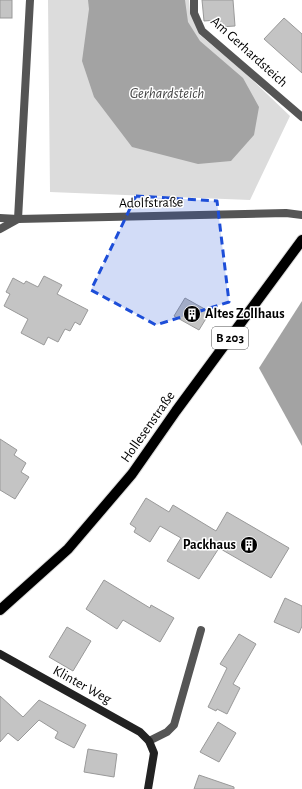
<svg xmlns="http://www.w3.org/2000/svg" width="302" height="789" font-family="'Alegreya Sans',sans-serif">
<rect width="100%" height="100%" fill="#fff"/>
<path fill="#dcdcdc" d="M48 0H189L190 12 200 35 243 71 290 116 250 200 50 192Z"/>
<g fill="#a3a3a3">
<path d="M88 0H185L188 22 200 41 243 78 259 107 254 135 231 161 198 164 132 147 94 97 82 61 89 9Z"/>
<path d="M302 301V446L259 368Z"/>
</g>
<g fill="#c4c4c4" stroke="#999">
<rect x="0" y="0" width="12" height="18"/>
<path d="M202 0H233L235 26 219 27 218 20 204 21Z"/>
<path d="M284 18 302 34V73L264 39Z"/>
<path d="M44 276 62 285 57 294 88 310 80 325 75 322 70 331 65 329 58 342 48 337 44 345 21 333 28 319 4 306 10 294 6 292 13 278 24 284 26 281 38 287Z"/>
<path d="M185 298 210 312 199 330 174 316Z"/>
<path d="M0 439 17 450 14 455 26 463 21 472 29 477 15 499 0 490Z"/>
<path d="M146 498 169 512 173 505 216 531 227 512 289 548 271 578 219 548 199 579 167 561 181 538 160 526 150 542 134 532 136 528 130 524Z"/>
<path d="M104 580 150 608 151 605 174 618 160 642 123 620 117 629 86 609Z"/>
<path d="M285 598 302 606V626L299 633 274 622Z"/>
<path d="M67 627 91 641 73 671 49 657Z"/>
<path d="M239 634 256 644 233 684 240 688 227 714 217 709 216 711 208 707 227 668 220 664Z"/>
<path d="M0 696 23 717 39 700 86 725 74 748 55 738 58 732 39 720 18 741 8 733 0 742Z"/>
<path d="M218 722 236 733 219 762 200 752Z"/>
<path d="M88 749 117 754 114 777 84 772Z"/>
<path d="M199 775 234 787V789H194Z"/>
</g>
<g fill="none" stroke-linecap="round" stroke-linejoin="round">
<g stroke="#dbdbdb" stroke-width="12">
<path id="primary" d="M0 610 68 549 132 474 176 411 302 240"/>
</g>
<g stroke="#555" stroke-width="8">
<path d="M194 0V13L202 31 302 117"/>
<path d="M0 218 18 219 286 213 302 215"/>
<path d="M18 219 30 0"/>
<path d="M0 229 18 219"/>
<path d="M149 741 167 732 174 725 201 630"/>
</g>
<path stroke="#222" stroke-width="8" d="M0 654 140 732 149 741 154 753 148 789"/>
<use href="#primary" stroke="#000" stroke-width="10"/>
</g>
<path fill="#1d4ed8" fill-opacity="0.2" stroke="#1d4ed8" stroke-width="3" stroke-dasharray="8 5" stroke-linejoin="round" d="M136 196 217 201 229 302 156 325 91 290Z"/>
<defs>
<g id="building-disc" transform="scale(0.9)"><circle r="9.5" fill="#000" stroke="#fff"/><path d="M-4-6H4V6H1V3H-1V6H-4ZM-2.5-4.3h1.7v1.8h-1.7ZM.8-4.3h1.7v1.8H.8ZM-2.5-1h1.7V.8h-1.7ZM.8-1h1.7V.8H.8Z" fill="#fff"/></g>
</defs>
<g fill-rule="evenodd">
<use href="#building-disc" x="192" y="314"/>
<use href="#building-disc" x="249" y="545"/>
</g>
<g text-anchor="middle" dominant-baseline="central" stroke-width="3" stroke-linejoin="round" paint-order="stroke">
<rect fill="#fff" stroke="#4c4c4c" stroke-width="1" x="212" y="327" width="36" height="22" rx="3"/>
<g font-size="13" font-weight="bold" fill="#000">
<text x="230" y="338">B 203</text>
</g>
<g font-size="14" fill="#000" stroke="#fff">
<text transform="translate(249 52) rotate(42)">Am Gerhardsteich</text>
<text transform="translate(151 203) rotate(-1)">Adolfstraße</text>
<text transform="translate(148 427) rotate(-55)">Hollesenstraße</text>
<text transform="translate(82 685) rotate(29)">Klinter Weg</text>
</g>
<g font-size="14" font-weight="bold" fill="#000" stroke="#fff" text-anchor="start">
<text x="205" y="314">Altes Zollhaus</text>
<text x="236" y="545" text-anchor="end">Packhaus</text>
</g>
<g font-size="15" font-style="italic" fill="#444" stroke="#fff">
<text x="167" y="93">Gerhardsteich</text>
</g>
</g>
</svg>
